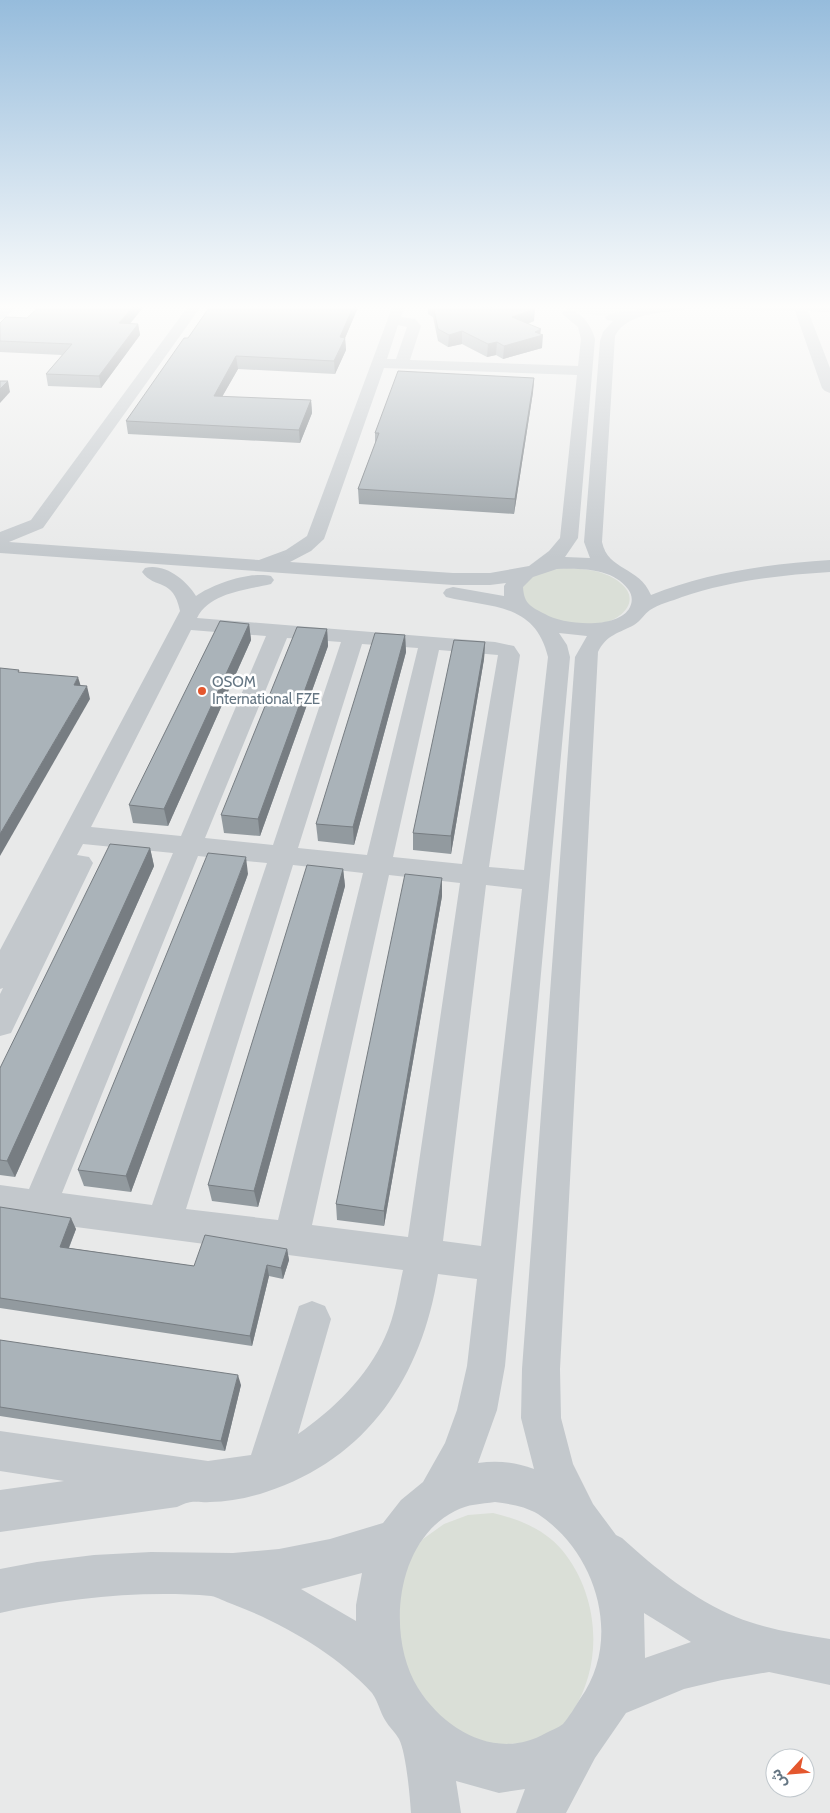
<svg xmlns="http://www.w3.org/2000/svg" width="830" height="1813" font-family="Cabin,'Noto Sans Arabic',sans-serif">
<rect width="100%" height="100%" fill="#fafaf8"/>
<path fill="#e8e9e9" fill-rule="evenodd" d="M0 305H830V1813H0ZM775 1758H805V1788H775Z"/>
<g fill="#dadfd7">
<path d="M558 305H643C626 322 577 316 558 305Z"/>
<path d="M567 568C584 569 601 570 615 579 649 601 617 624 591 626 577 627 549 618 534 615L519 592C529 572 546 570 567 568Z"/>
<path d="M493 1513C519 1519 544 1529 562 1550 599 1595 604 1662 573 1711 567 1721 556 1735 544 1741 540 1743 531 1742 526 1743 504 1744 482 1746 461 1748L390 1650 406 1561 423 1539 444 1524 468 1515Z"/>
</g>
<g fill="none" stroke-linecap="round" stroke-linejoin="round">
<g fill="#c3c8cc" fill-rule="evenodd">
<path d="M4 305H18L5 318 0 319V308Z"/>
<path d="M189 305H202L43 528 9 542 259 560 286 550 307 536 393 305H405L401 317 415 319 421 326 410 360 578 366 581 339 578 327 561 313 568 309C583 313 591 325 595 339L578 538 565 557 590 558 584 542 600 341 603 332 613 321 607 320 605 317 612 313 634 311 645 305H693L692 308 687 309C664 313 627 312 615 336L602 542C608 571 639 566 651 595 708 572 769 564 830 560V572C780 575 730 581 682 597 672 601 659 604 650 610 644 614 641 621 634 625 619 633 606 635 598 652L560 1369 561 1418 573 1464 593 1504 616 1535 622 1538C656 1569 693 1599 736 1617 766 1629 798 1634 830 1639V1685L769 1672 722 1680 684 1689 626 1713 595 1758 566 1813H516L525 1789 499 1793 456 1781 461 1813H411C410 1797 406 1752 399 1739 395 1732 389 1727 385 1720 380 1712 378 1701 372 1693 337 1654 280 1622 232 1604 225 1602 218 1597 211 1596 144 1590 65 1598 0 1613V1569L37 1562 94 1555 151 1552 233 1553 279 1549 330 1539 383 1523 401 1500 423 1482 445 1443 457 1410 467 1366 477 1279 438 1274C422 1376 368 1459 266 1492 248 1498 228 1502 210 1502 192 1503 195 1499 177 1507L0 1532V1490L64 1481 0 1471V1431L208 1461 251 1455 299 1306 312 1301 325 1306 331 1319 298 1434C333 1410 367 1377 385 1337 395 1316 398 1292 403 1270L0 1217V1185L29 1189 173 853 83 844 77 855 89 857 93 863 11 1033 0 1036V994L3 988 0 989V950L180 611C173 577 155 590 142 572L145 568C165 563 186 580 196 596 213 584 251 571 271 576L274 580 271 584C247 590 210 592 197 618L495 642 514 646 520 655 489 867 524 870 548 657C535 602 490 608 446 597L443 593 446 589 453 587 504 596V586L506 583 490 585H453L0 553V532L31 520ZM398 325 407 327 396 359H387ZM384 368 577 375 560 538 549 551 529 566 490 573H453L290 562 311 551 324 539ZM557 569C580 568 613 568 628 589 632 594 633 601 630 607 619 630 563 625 545 614 531 607 524 604 523 587L533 577ZM191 630 266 636 181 836 91 827ZM559 633 587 636 575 657 522 1369 521 1418 534 1469C515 1462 497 1460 478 1463L497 1410 505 1366 570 657 567 645ZM287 638 341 642 273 845 205 838ZM362 644 418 648 367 855 298 848ZM439 650 498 655 462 864 393 857ZM198 856 267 863 152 1205 62 1193ZM293 865 363 873 278 1220 186 1209ZM389 875 460 883 408 1237 312 1225ZM486 885 522 889 481 1246 443 1241ZM495 1502C510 1504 525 1506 538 1514 597 1553 623 1639 580 1699 575 1707 569 1717 563 1724 558 1728 551 1730 546 1733 498 1761 445 1731 418 1688 386 1636 395 1541 455 1511 468 1504 481 1504 495 1502ZM362 1573 356 1605V1621L301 1589ZM644 1613 691 1642 645 1658Z"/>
<path d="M730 305H830V312L808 311 830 368V393L825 391 822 388 795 311 736 309 731 308Z"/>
</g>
</g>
<g fill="#929a9f">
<path d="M41 305H145L130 324H138L140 335 101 388 48 386 46 374 62 355 0 352V323L27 318Z"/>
<path d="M211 305H359L345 338 346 350 335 374 238 369 222 397 311 400 312 413 300 443 128 434 126 421 188 338Z"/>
<path d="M428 305H472L474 307 534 321 528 324 540 334 542 348 503 359 496 355 487 357 462 344 448 347 438 341 433 317 428 314Z"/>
<path d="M534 378 533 392 514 514 359 504 358 489 375 444V433Z"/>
<path d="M249 624 251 640 168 826 133 823 129 805Z"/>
<path d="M327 629 328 646 260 836 224 833 221 815Z"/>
<path d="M405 635 406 652 354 845 318 841 316 824Z"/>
<path d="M485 642 484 659 451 854 413 850V833Z"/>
<path d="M150 848 154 866 15 1177 0 1175V1068Z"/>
<path d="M343 869 345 886 258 1207 212 1201 208 1185Z"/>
<path d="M248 874 131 1192 84 1186 78 1170Z"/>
<path d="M442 878V896L384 1226 337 1220 336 1204Z"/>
<path d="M0 1207 76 1229 69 1248 194 1266 287 1249 289 1260 283 1279 269 1276 252 1346 0 1308Z"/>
<path d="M0 1340 241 1385 225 1451 0 1416Z"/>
</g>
<g fill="#777d82">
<path d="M135 305H145L121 334 119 323Z"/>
<path d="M354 305H359L345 338 346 350 335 374 334 361 340 337Z"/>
<path d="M535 309 534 321 512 329V317Z"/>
<path d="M138 324 140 335 101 388 99 376Z"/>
<path d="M541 329 540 336 543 335 542 348 503 359 504 346Z"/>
<path d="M462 331V344L448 347 449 335Z"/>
<path d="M497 342 496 355 487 357 488 344Z"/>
<path d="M236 356 238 369 215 409 214 396Z"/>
<path d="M534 378 533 392 514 514 515 499Z"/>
<path d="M8 381 10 392 0 403V389Z"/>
<path d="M311 400 312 413 300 443 299 430Z"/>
<path d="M249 624 251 640 168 826 164 809Z"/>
<path d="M327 629 328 646 260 836 258 819Z"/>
<path d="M405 635 406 652 354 845 353 827Z"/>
<path d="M485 642 484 659 451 854V836Z"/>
<path d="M78 677 82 690 74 685Z"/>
<path d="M87 686 90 699 0 856V834Z"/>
<path d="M150 848 154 866 15 1177 7 1161Z"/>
<path d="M246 857 248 874 131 1192 126 1176Z"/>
<path d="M343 869 345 886 258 1207 254 1191Z"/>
<path d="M442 878V896L384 1226V1211Z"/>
<path d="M71 1218 76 1229 65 1257 60 1247Z"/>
<path d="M287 1249 289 1260 283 1279 281 1268Z"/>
<path d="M267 1265 269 1276 252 1346 250 1336Z"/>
<path d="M238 1375 241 1385 225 1451 221 1441Z"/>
</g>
<g fill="#aab3b9" stroke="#777d82">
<path d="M41 305H135L119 323 138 324 99 376 46 374 72 344 0 341V323L6 317 27 318Z"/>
<path d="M211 305H354L340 337 345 338 334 361 236 356 214 396 311 400 299 430 126 421 184 338H188Z"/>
<path d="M433 305H472L474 307 535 309 512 317 541 329 535 332 543 335 504 346 497 342 488 344 462 331 449 335 438 329Z"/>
<path d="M398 371 534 378 515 499 358 489 379 433H375Z"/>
<path d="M0 381H8L0 389Z"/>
<path d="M220 621 249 624 164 809 129 805Z"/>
<path d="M297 627 327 629 258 819 221 815Z"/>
<path d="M375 633 405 635 353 827 316 824Z"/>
<path d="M454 640 485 642 451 836 413 833Z"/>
<path d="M0 668 19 670 18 672 78 677 74 685 87 686 0 834Z"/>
<path d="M110 844 150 848 7 1161 0 1160V1068Z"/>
<path d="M208 853 246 857 126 1176 78 1170Z"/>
<path d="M307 865 343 869 254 1191 208 1185Z"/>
<path d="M405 874 442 878 384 1211 336 1204Z"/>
<path d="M0 1207 71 1218 60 1247 194 1266 205 1235 287 1249 281 1268 267 1265 250 1336 0 1298Z"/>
<path d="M0 1340 238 1375 221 1441 0 1407Z"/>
</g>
<linearGradient id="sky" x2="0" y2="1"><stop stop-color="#96bcdc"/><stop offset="0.55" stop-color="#fdfdfc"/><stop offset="1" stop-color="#fdfdfc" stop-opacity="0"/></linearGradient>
<rect width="830" height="558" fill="url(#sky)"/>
<circle fill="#e4572e" stroke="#fff" stroke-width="2" cx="202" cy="691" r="5"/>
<g text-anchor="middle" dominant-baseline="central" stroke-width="5" stroke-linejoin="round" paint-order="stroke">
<g font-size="15" fill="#657683" stroke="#fff" text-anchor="start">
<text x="212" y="682">OSOM<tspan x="212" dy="17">International FZE</tspan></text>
</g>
</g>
<g transform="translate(790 1773) rotate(244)"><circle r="24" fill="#ffffff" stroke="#c1c8cd"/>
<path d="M0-4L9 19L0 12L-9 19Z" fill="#e4572e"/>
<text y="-8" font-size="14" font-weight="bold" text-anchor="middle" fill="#657683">ش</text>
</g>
</svg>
